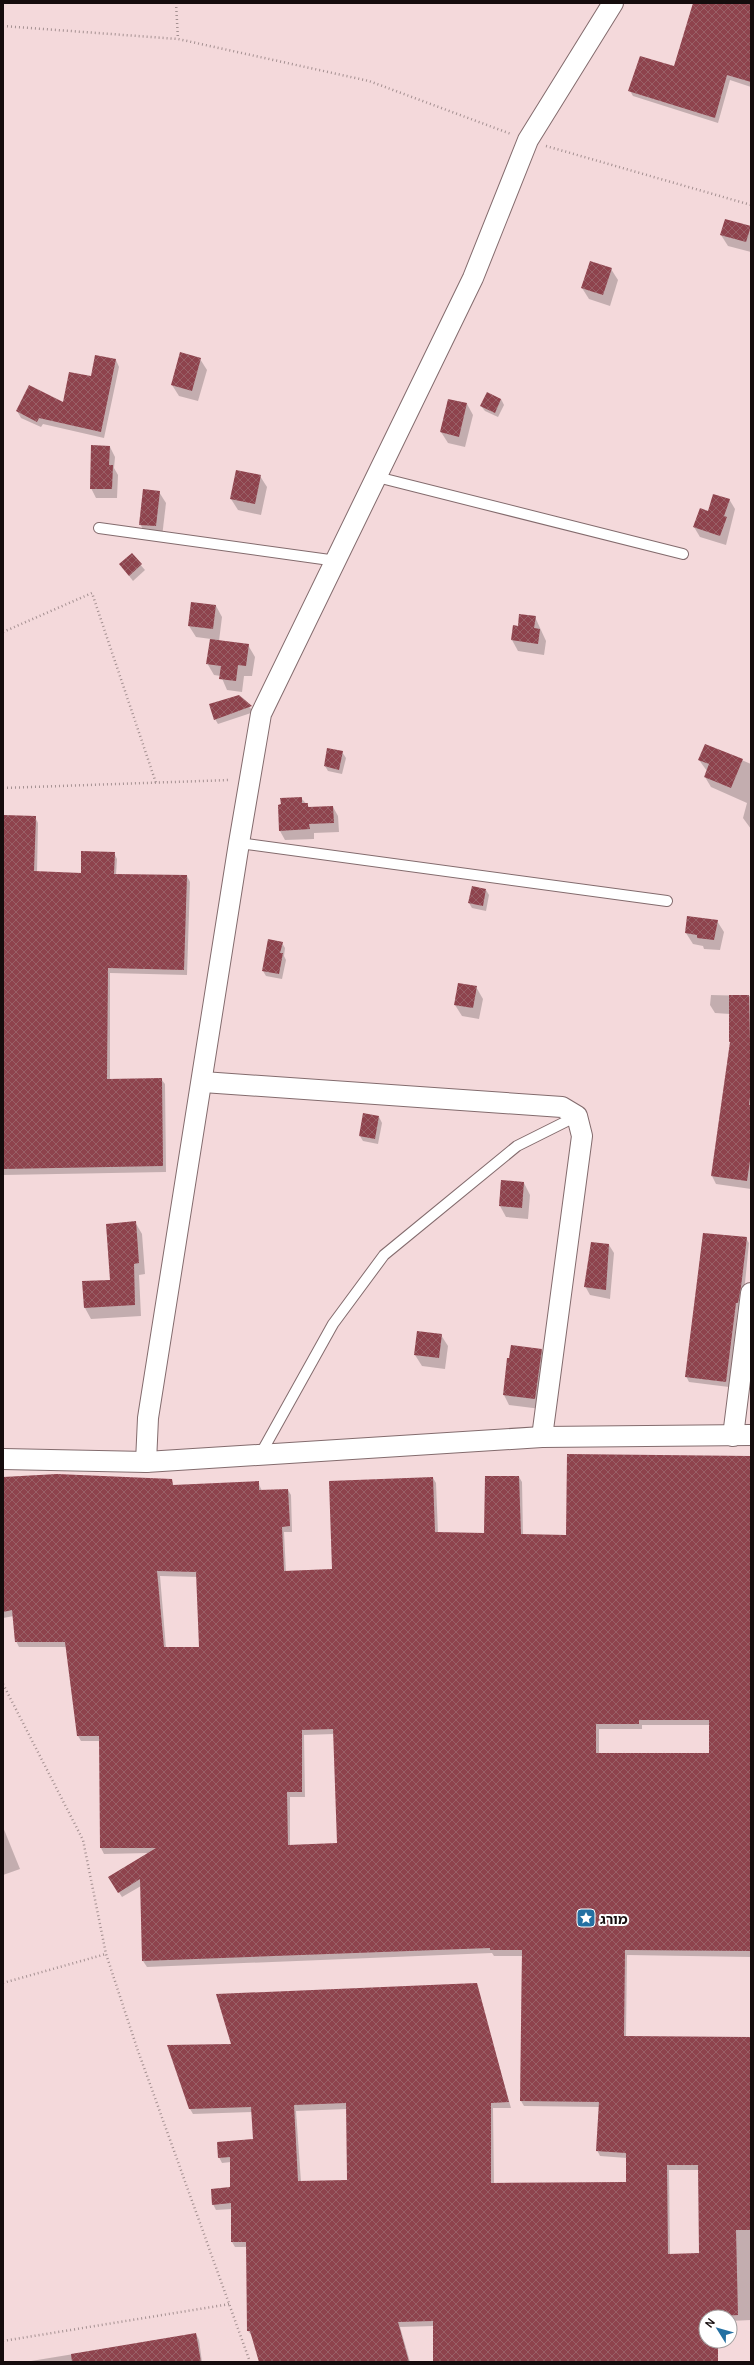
<svg xmlns="http://www.w3.org/2000/svg" width="754" height="2365" font-family="Manrope,'Noto Sans Hebrew',sans-serif">
<defs>
<pattern id="building-cross-hatch" width="8" height="8" patternUnits="userSpaceOnUse"><rect width="8" height="8" fill="#8e434d"/><path d="M0 0l8 8M0 8l8-8" fill="none" stroke="#996067"/></pattern>
</defs>
<rect width="100%" height="100%" fill="#f4d9db"/>
<g fill="#0003" fill-rule="evenodd">
<path d="M694 3H751V87L730 80 718 123 633 96 630 91 674 68Z"/>
<path d="M750 227 751 252 728 246 721 235Z"/>
<path d="M611 269 618 280 610 306 589 299 582 288Z"/>
<path d="M200 359 207 370 198 401 179 396 172 385Z"/>
<path d="M116 360 119 367 104 438 43 424 41 427 21 418 17 411 64 404 91 377Z"/>
<path d="M501 399 504 405 498 417 485 411 481 406Z"/>
<path d="M467 404 473 415 465 447 448 443 441 432Z"/>
<path d="M110 447 115 457 114 468 118 475 117 498H96L91 488Z"/>
<path d="M260 476 267 487 261 515 238 510 231 499Z"/>
<path d="M159 492 166 503 162 537 147 536 140 524Z"/>
<path d="M729 499 735 509 726 545 700 537 694 527 709 512Z"/>
<path d="M131 554 145 570 133 581 120 564Z"/>
<path d="M216 606 222 617 219 641 248 645 255 657 252 676H244L242 692 227 690 221 676 214 675 207 663 211 639 196 637 189 626Z"/>
<path d="M535 617 546 641 544 655 518 651 512 640 519 627Z"/>
<path d="M239 696 254 712 218 724 215 719Z"/>
<path d="M706 745 751 764V829L743 818 747 803 711 787 705 777 707 771 699 760Z"/>
<path d="M342 752 346 758 342 774 328 771 325 766Z"/>
<path d="M301 798 310 808 333 807 338 816 339 832 314 833V839L285 840 280 831 279 806Z"/>
<path d="M3 816 35 817 38 823 37 873 82 874 114 853 117 859 116 875 187 876 190 882 187 975 110 973V1080L161 1079 165 1084 166 1172 3 1175Z"/>
<path d="M486 890 489 895 486 911 472 908 469 903Z"/>
<path d="M717 921 724 932 720 950 704 949 703 946 693 944 686 933Z"/>
<path d="M282 943 285 948 284 956 286 960 282 979 266 976 263 971Z"/>
<path d="M476 987 483 999 479 1019 462 1016 455 1005Z"/>
<path d="M711 995 751 996V1189L716 1184 712 1176 731 1044 730 1014 715 1013 710 1005Z"/>
<path d="M364 1114 379 1117 382 1123 378 1144 363 1141 360 1136Z"/>
<path d="M524 1183 530 1195 528 1219 506 1217 500 1206Z"/>
<path d="M135 1222 142 1234 145 1274 139 1275 141 1316 91 1319 85 1308 111 1281Z"/>
<path d="M746 1238 749 1243 744 1293 741 1308H738L729 1387 689 1382 686 1376Z"/>
<path d="M609 1245 614 1253 610 1299 590 1295 585 1286Z"/>
<path d="M441 1335 448 1346 445 1369 422 1366 415 1355Z"/>
<path d="M541 1350 547 1360 541 1409 509 1405 504 1395Z"/>
<path d="M751 1457V1957L627 1955 626 2037 751 2038V2320L730 2321V2317H706V2341H720V2344L696 2342 693 2362H434V2326L400 2327 410 2362H260L252 2336 248 2331 247 2247H235L232 2242V2209L216 2210 213 2204 231 2188V2162L222 2163 219 2157 254 2140 252 2112 193 2114 190 2109 232 2045 476 1984 511 2108H493L494 2184 627 2183V2158L600 2156 597 2150 599 2107 524 2106 521 2101 522 1956H494L492 1953 147 1967 143 1961 141 1886 122 1897 109 1877 149 1853 104 1854 101 1848 100 1741H81L78 1736 67 1647H19L16 1641 14 1616 3 1618V1478L171 1480 174 1486 258 1482 262 1491 288 1490 291 1495 292 1532H284L286 1572 333 1570 433 1478 436 1483 438 1533 485 1534 519 1477 522 1482 523 1535 567 1536ZM160 1576 197 1577 200 1648H166ZM642 1725H710V1754H599V1729H642ZM334 1734 338 1844 290 1846V1797H305L304 1735ZM347 2109 348 2181 301 2182 296 2111ZM669 2170H699L700 2254 670 2255Z"/>
<path d="M3 1827 20 1869 3 1875Z"/>
<path d="M196 2334 199 2340 202 2362H25Z"/>
</g>
<g fill="url(#building-cross-hatch)" fill-rule="evenodd">
<path d="M693 3H751V82L727 75 715 118 628 91 640 56 674 66Z"/>
<path d="M725 219 751 226 746 242 720 235Z"/>
<path d="M590 261 612 268 603 295 581 288Z"/>
<path d="M180 352 201 358 192 391 171 385Z"/>
<path d="M95 355 116 359 101 432 39 418 37 422 16 411 29 385 63 402 69 372 91 376Z"/>
<path d="M487 392 501 399 495 413 480 406Z"/>
<path d="M448 399 467 403 459 437 440 432Z"/>
<path d="M91 445 110 446 109 465H113L112 489H90Z"/>
<path d="M236 470 261 475 255 504 230 499Z"/>
<path d="M143 489 160 491 156 526 139 525Z"/>
<path d="M713 494 730 499 724 516 727 517 720 536 693 527 700 508 708 511Z"/>
<path d="M132 553 142 564 129 576 119 564Z"/>
<path d="M191 602 216 605 213 629 188 626Z"/>
<path d="M519 614 536 616 534 628 540 629 538 644 511 640 513 625 518 626Z"/>
<path d="M210 639 249 644 246 666 238 665 236 681 219 679 221 666 206 664Z"/>
<path d="M239 695 252 706 214 720 209 704Z"/>
<path d="M705 744 743 759 731 788 704 777 709 764 698 760Z"/>
<path d="M327 748 343 751 339 770 324 766Z"/>
<path d="M302 797V803H308V807L333 806 334 823 309 824 310 829 279 831 278 805 281 804 280 798Z"/>
<path d="M3 815 36 816 34 871 81 873V851L115 852 114 874 187 875 184 970 108 968 107 1079 162 1078 163 1166 3 1169Z"/>
<path d="M472 886 486 889 483 906 468 903Z"/>
<path d="M687 916 718 920 714 940 697 938V935L685 933Z"/>
<path d="M268 939 283 942 280 953H283L279 974 262 971Z"/>
<path d="M458 983 477 986 473 1008 454 1005Z"/>
<path d="M729 995H749L751 1089 749 1105H751V1154L747 1181 711 1176 730 1042H729Z"/>
<path d="M363 1113 379 1116 375 1139 359 1136Z"/>
<path d="M501 1180 524 1182 522 1208 499 1206Z"/>
<path d="M136 1221 139 1263 134 1264 135 1305 84 1308 82 1281 110 1280 106 1224Z"/>
<path d="M703 1233 747 1237 741 1287 738 1303H736L726 1382 685 1377Z"/>
<path d="M591 1242 609 1244 606 1290 584 1287Z"/>
<path d="M417 1331 442 1334 439 1358 414 1355Z"/>
<path d="M511 1345 542 1349 535 1399 503 1395 507 1358H509Z"/>
<path d="M567 1454 751 1456V1951L625 1950 624 2036 751 2037V2230H736L738 2315 706 2317V2341H718V2362H433V2321L398 2322 409 2362H259L250 2331H247L246 2242H231V2203L212 2205 211 2189 230 2187V2157L218 2158 217 2142 253 2139 251 2107 189 2109 167 2045 231 2044 216 1994 477 1983 509 2102 491 2103V2183L626 2182V2153L596 2151 599 2102 520 2101 522 1950H490V1948L142 1961 140 1879 118 1893 108 1877 156 1848H100L99 1736H77L65 1642H15L12 1610 3 1612V1477L57 1474 172 1479 173 1485 259 1481V1490L288 1489 290 1526 282 1527 284 1571 332 1569 329 1481 433 1477 435 1532 484 1533 485 1476H519L521 1534 566 1535ZM157 1571 196 1572 199 1647H164ZM639 1720H709V1753H596V1724H639ZM333 1729 337 1843 288 1845 287 1792H302V1730ZM346 2103 347 2180 298 2181 294 2105ZM667 2165H698L699 2253 668 2254Z"/>
<path d="M196 2333 201 2362H72L71 2354Z"/>
</g>
<g fill="none" stroke-linecap="round" stroke-linejoin="round">
<g stroke="#836b6d" stroke-width="12">
<g id="lane">
<path d="M377 477 683 554"/>
<path d="M99 528 337 561"/>
<path d="M239 843 667 901"/>
<path d="M260 1455 333 1324 384 1255 517 1146 577 1116"/>
</g>
</g>
<g stroke="#836b6d" stroke-width="22">
<g id="street">
<path d="M203 1082 562 1107 577 1116 582 1136 542 1437"/>
<path d="M733 1436 751 1293"/>
<path d="M3 1459 146 1462 542 1437 751 1435"/>
<path d="M146 1462 148 1418 239 843 261 714 473 278 528 140 613 3"/>
</g>
</g>
<g stroke="#a49091" stroke-width="2.5" stroke-dasharray="1 3" stroke-linecap="butt">
<path d="M176 3 178 39"/>
<path d="M3 26 178 39 369 81 511 134"/>
<path d="M546 146 751 205"/>
<path d="M3 632 92 593 156 783"/>
<path d="M3 788 230 780"/>
<path d="M3 1684 83 1840 106 1954 137 2048 250 2362"/>
<path d="M3 1983 106 1954"/>
<path d="M3 2341 230 2304"/>
</g>
<use href="#lane" stroke="#fff" stroke-width="10"/>
<use href="#street" stroke="#fff" stroke-width="20"/>
</g>
<defs>
<g id="sight-square" transform="scale(1)"><rect x="-9" y="-9" width="18" height="18" rx="4" fill="#2470a2" stroke="#fff"/><path d="M0-6L1.8-2.2L6-1.7L2.9 1.2L3.7 5.4L0 3.3L-3.7 5.4L-2.9 1.2L-6-1.7L-1.8-2.2Z" fill="#fff"/></g>
</defs>
<g fill-rule="evenodd">
<use href="#sight-square" x="586" y="1918"/>
</g>
<g text-anchor="middle" dominant-baseline="central" stroke-width="4" stroke-linejoin="round" paint-order="stroke">
<g font-size="14" font-weight="bold" fill="#150c0d" stroke="#fff" text-anchor="start">
<text x="600" y="1918">מורג</text>
</g>
</g>
<rect width="754" height="2365" fill="none" stroke="#150c0d" stroke-width="8"/>
<g transform="translate(718 2329) rotate(307)"><circle r="19" fill="#ffffff" stroke="#a19e9e"/>
<path d="M0-3L7 15L0 10L-7 15Z" fill="#2470a2"/>
<text y="-6" font-size="11" font-weight="bold" text-anchor="middle" fill="#150c0d">N</text>
</g>
</svg>
